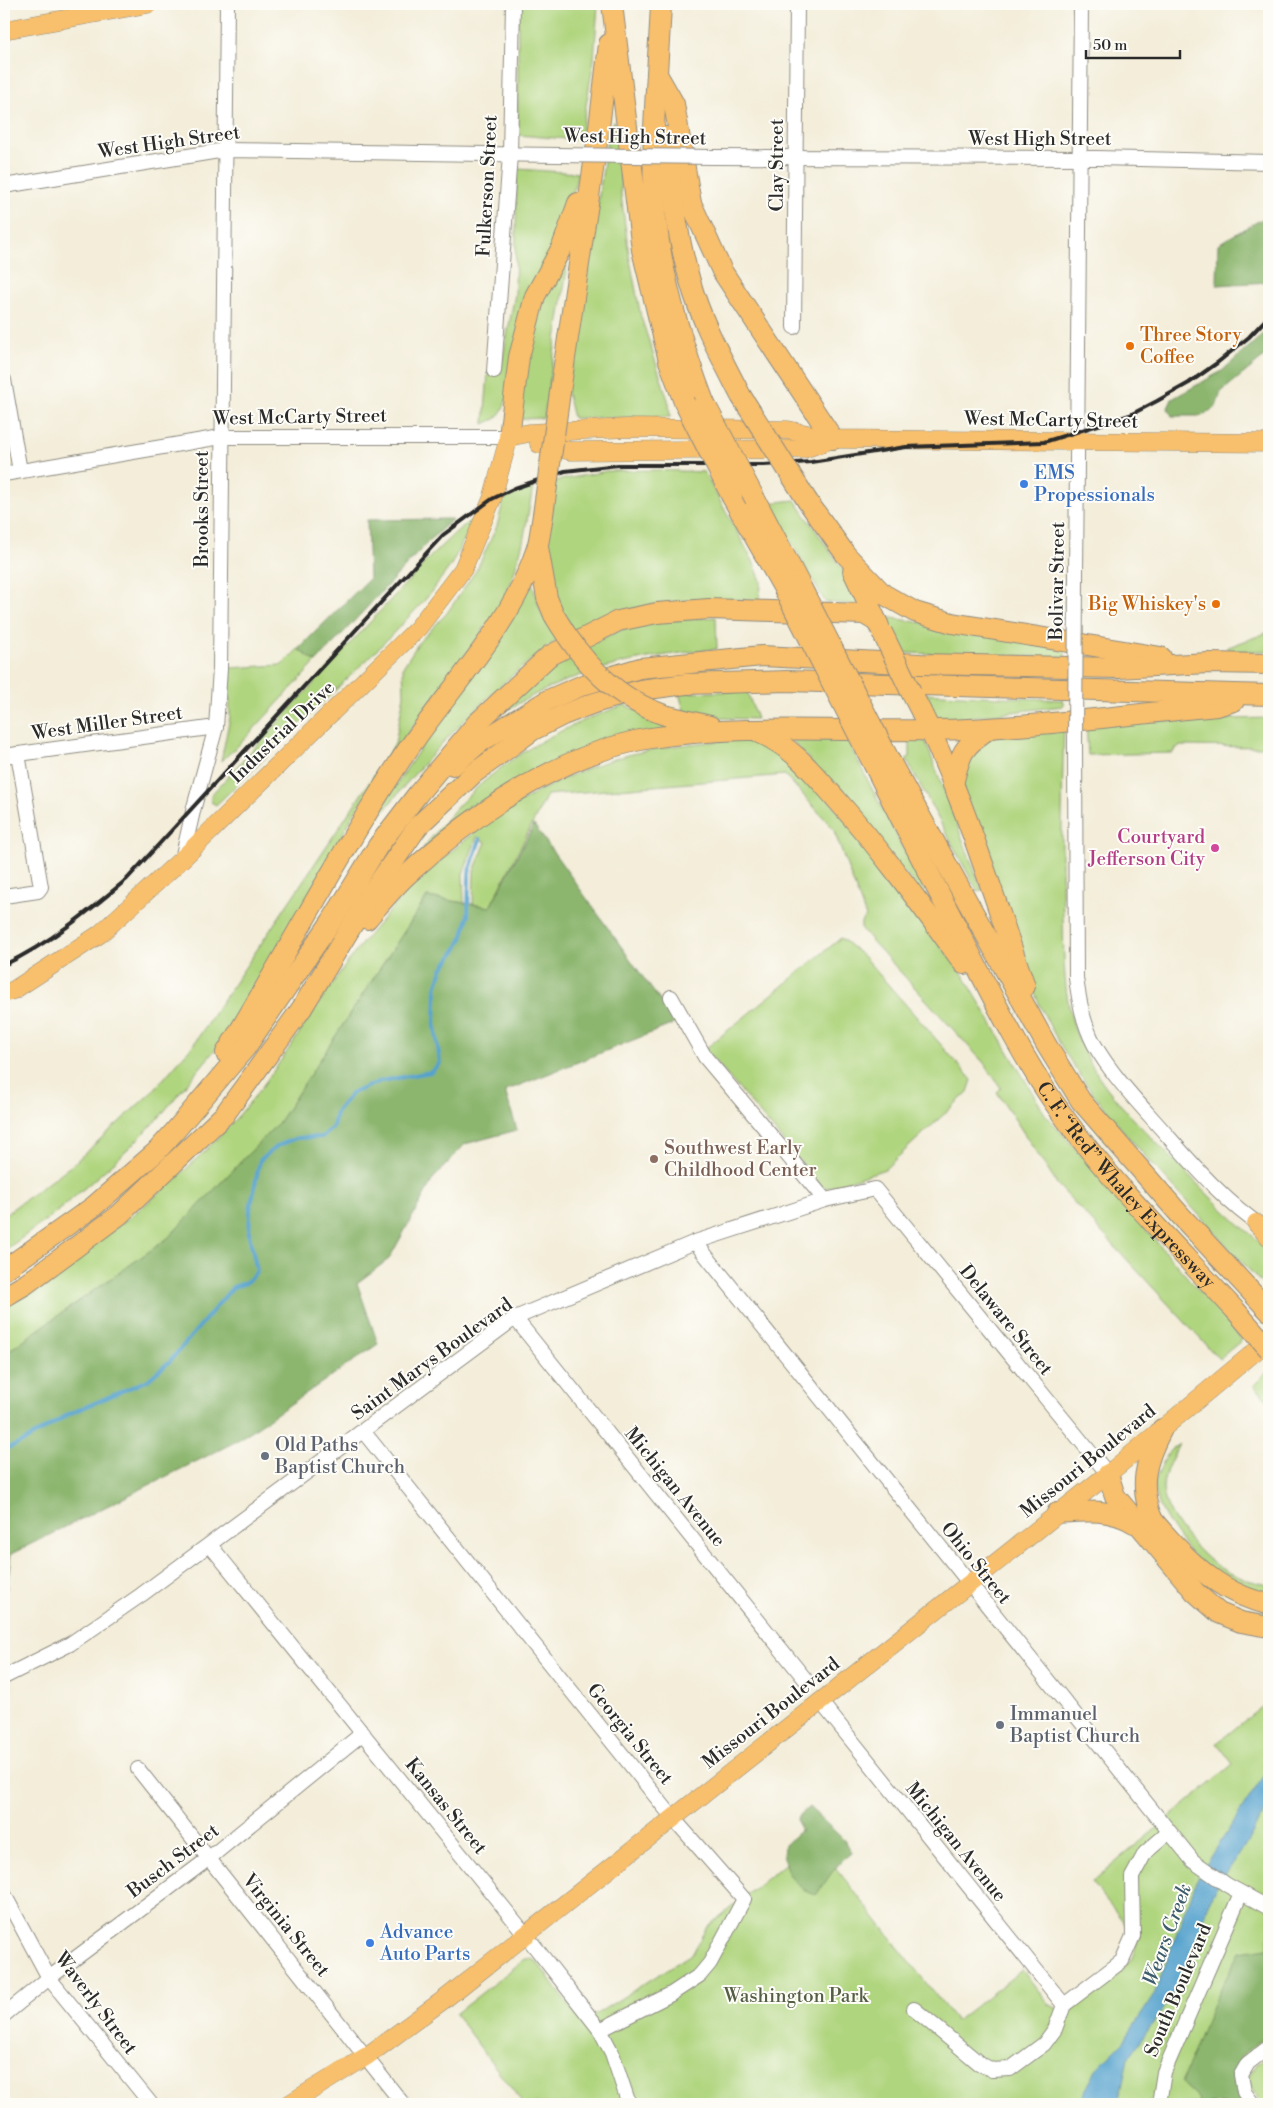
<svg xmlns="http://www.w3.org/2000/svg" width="1273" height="2108" font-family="'Libre Bodoni',serif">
<rect width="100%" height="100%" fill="#fdfcf7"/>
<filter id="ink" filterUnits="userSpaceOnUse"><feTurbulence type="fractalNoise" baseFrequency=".02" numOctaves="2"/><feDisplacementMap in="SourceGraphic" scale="10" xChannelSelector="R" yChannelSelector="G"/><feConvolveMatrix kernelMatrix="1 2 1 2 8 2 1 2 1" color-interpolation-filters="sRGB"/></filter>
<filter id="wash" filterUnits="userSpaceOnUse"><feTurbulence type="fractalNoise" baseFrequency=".0096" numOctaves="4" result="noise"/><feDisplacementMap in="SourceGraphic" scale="20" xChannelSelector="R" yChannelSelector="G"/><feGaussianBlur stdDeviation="1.12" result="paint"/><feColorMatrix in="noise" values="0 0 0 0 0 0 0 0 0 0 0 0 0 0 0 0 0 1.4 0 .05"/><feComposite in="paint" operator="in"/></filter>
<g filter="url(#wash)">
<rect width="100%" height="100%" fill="#f3edd9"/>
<g fill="#b0d57f" stroke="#6e8055">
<path d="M518 4H598L594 59 580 140 518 135Z"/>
<path d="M614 121 618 132 621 195 629 255 641 317 669 403 670 417 573 418 566 389 575 357 609 128Z"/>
<path d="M517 169 578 173 569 208 504 407 497 418 484 424 488 373 500 372 515 294Z"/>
<path d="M568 248 566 275 544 418 522 419 518 415 529 344 539 312Z"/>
<path d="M656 470 704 472 753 561 761 581 760 600C685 599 643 598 573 631L553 592 547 544 555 481 607 471Z"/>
<path d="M533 487 523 542 511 583 494 615 385 765 356 810 260 982 227 1035 157 1120 119 1158 57 1212 4 1251V1215L72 1165 152 1092 193 1045 395 744 404 695 403 667 419 642 447 613 477 569 497 526 504 499Z"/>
<path d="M795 500 851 582 860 605 825 602 769 503Z"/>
<path d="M476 516 451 565 425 600 375 652 216 805 211 802V795L430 557 457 531Z"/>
<path d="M531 580 541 613 557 640C483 693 411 774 356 846Z"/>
<path d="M716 617 717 649C634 657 570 670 499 715L560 656 638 623Z"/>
<path d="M886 617 1065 646V657L903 653Z"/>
<path d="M1269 632V651H1230L1226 648Z"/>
<path d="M298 649 316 662 239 745 221 761 230 717 229 668 282 665Z"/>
<path d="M747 691 757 719 713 718 684 711 679 693Z"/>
<path d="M921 693 1063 700V706L936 721Z"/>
<path d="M625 705 674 728 633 736 422 849C434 835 446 819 459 805 506 756 562 726 625 705Z"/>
<path d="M1269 718V747L1181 746 1175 749 1173 753 1088 755 1086 723Z"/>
<path d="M1064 725C1062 789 1061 854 1063 918 1064 951 1063 984 1071 1016 1086 1077 1135 1121 1178 1164 1207 1194 1236 1224 1269 1249V1281L1264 1286C1231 1250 1199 1215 1166 1179 1117 1125 1068 1070 1038 1001L965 805 961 767 984 737Z"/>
<path d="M791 735 847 740 932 905 793 741Z"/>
<path d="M910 738H924L982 890 978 892 906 759 910 757Z"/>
<path d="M746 739 767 743 783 752 833 805 964 976 1045 1114 1242 1340 1219 1359 1057 1184 997 1092 1001 1088 984 1063 861 929V922L866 917 833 828 785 775 547 795 490 907 473 904 474 871 486 842 477 837 463 874 464 903 427 897 279 1122 168 1238 4 1354V1306C90 1250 172 1191 240 1114 283 1065 313 1007 353 955 416 873 495 804 594 766 642 747 695 743 746 739Z"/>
<path d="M841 938 863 956 972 1080 968 1092 885 1169 828 1188 822 1187 705 1049Z"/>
<path d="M1268 1371 1269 1372V1402L1254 1385Z"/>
<path d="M1179 1444C1173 1457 1164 1471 1163 1487 1162 1513 1200 1557 1222 1569 1237 1577 1252 1582 1269 1585V1592C1245 1592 1222 1579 1203 1565 1188 1554 1153 1505 1154 1485 1155 1480 1159 1473 1161 1467 1165 1457 1170 1450 1179 1444Z"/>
<path d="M1228 1602 1246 1608 1269 1612V1619L1259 1618 1226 1605Z"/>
<path d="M1269 1701V2036C1243 2058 1223 2068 1243 2104H517L521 2101 455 2014 525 1959H532L537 1962 582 2023 693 1953 706 1928 814 1840 956 2021 1022 1970 1050 2005 1069 2014C1088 1996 1114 1984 1129 1962 1134 1956 1136 1947 1138 1940L1092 1882 1233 1764 1217 1743Z"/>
<path d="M1269 2056V2104H1262L1252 2090 1248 2078 1256 2064Z"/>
</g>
<g fill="#8cb66e" stroke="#5c704c">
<path d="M1269 215V282L1217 285 1218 244Z"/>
<path d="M1269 329V353L1221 392 1216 407 1201 416H1172L1168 408 1172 399 1222 371Z"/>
<path d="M453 519 428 542 316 662 298 649 369 579 367 520Z"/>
<path d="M534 825 676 1023 505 1091 517 1130 465 1144 433 1179 389 1259 357 1283 378 1344 235 1442 11 1554 7 1588 4 1590V1354L168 1238 279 1122 427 897 490 907Z"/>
<path d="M809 1807 844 1840 851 1853C834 1866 829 1878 816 1895 794 1888 781 1869 784 1845L800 1831 797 1818Z"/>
<path d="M1269 1948V2033C1242 2056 1221 2066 1241 2104H1199L1198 2099 1181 2083 1214 2001 1240 1952Z"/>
</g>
<path fill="#55a2ce" stroke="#40667c" d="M1269 1767V1805L1241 1852 1213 1892 1184 1979 1128 2059 1118 2104H1079L1096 2069 1124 2041 1154 1995 1198 1877Z"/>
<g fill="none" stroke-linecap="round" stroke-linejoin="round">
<path stroke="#55a2ce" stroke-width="4" d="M4 1450 23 1442 69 1414 148 1380 170 1361 233 1287 246 1283 257 1271 249 1235 250 1209 260 1160 277 1146 297 1138 322 1137 333 1127 336 1112 352 1093 381 1081 431 1072 440 1063 435 1025 436 988 442 969 456 950 463 936 468 916 469 872 480 839"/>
</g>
</g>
<g filter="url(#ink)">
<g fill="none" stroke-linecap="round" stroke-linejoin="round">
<g stroke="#8f8c82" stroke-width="16">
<g id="minor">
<path d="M713 157 1097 158 1269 162"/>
<path d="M4 186 225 150 557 155"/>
<path d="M794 327 797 4"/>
<path d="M494 371 510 155 513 4"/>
<path d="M4 380 20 471"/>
<path d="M4 474 221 437H509"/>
<path d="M1076 575 1081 4"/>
<path d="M1075 744 1076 978C1079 1000 1083 1023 1094 1044 1111 1074 1135 1099 1158 1125 1191 1162 1223 1201 1264 1228"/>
<path d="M4 756 216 727"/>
<path d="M182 859 194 807 216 727 220 669 227 4"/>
<path d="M4 896 38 891 41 887 18 754"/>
<path d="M671 997 705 1057 825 1200"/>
<path d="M695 1242 1193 1861 1227 1885 1269 1908"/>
<path d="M515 1318 805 1679"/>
<path d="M363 1431 673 1818 744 1899 710 1963 700 1975 671 1994 600 2030"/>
<path d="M210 1545 525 1934 600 2030 612 2053 629 2104"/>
<path d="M4 1677 70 1644 141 1595 515 1318 695 1242 825 1200 875 1189 1108 1474"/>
<path d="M820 1701 1064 2005"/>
<path d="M138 1769 403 2104"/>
<path d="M4 1894 49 1978 151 2104"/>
<path d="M914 2009 979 2063 992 2070 1010 2069 1044 2044 1055 2029 1064 2005 1122 1961 1133 1936 1132 1877 1145 1853 1169 1832"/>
<path d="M4 2015 49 1978 208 1859 363 1733"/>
<path d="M1159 2104 1164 2072 1241 1893"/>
<path d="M1253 2104 1244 2092 1241 2075 1248 2063 1269 2047"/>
</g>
</g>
<g stroke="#8f8c82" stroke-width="19">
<g id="major">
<path d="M4 30 148 4"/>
<path d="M509 437 529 433 627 428 788 430 833 439 1269 443"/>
<path d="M539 444 571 451 804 449 833 439"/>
<path d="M4 993 14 990 100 934 182 859 418 628 463 569 492 499 509 437"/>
<path d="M1256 1223 1269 1237"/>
<path d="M289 2104 367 2056 446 1998 1108 1474 1269 1340"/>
</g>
</g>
<g stroke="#8f8c82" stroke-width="22">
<g id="highway">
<path d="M612 4 642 250 669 361 684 402"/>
<path d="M661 4C658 75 649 148 656 219 663 282 682 344 704 402"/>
<path d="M658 76 674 104 691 203 722 271 833 439"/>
<path d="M666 137C672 185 676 234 690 281 701 321 722 359 741 396"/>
<path d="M560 392 598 136 609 44"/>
<path d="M509 437 519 357 535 296 562 247 578 203"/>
<path d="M732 497 783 587"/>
<path d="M755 499 799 583"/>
<path d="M808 502 846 555 883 594 915 612 952 623 1161 657"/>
<path d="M538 547 547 598 554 615"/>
<path d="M853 571 879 626"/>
<path d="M911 692C960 784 990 887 1025 986"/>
<path d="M668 716 710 726"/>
<path d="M760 733C794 748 813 773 837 800 883 852 923 908 964 964"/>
<path d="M891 763 1047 1046 1081 1101 1181 1216 1269 1311"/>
<path d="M453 765 479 743 548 700 583 685 640 668 762 656 920 664 1118 668 1208 663 1269 664"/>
<path id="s1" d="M879 775C908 833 938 891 968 949 995 1002 1021 1055 1055 1104 1104 1176 1176 1246 1236 1311"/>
<path d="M953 785C960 753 963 746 990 728"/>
<path d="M367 919C380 904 393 888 407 875 471 815 563 752 651 738 743 724 837 732 930 730 1025 729 1121 715 1217 706L1234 701"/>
<path d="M226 1053C285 958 336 858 398 764 444 693 510 630 537 548 540 538 541 526 543 515"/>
<path d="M4 1270 93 1207 156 1152 174 1132 246 1047 331 922 378 846 417 795 477 723 549 656 618 621 657 613 709 609 864 614 876 621"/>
<path d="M4 1297 26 1284 119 1215 224 1115 302 1008 371 894 418 826 473 774 533 730 563 715 594 703 640 690 686 684 787 681 1269 695"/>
<path d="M1108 1474 1115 1496 1195 1592 1219 1613 1241 1622 1269 1627"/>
<path d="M1146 1512C1179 1552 1216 1594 1269 1604"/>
<path d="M1057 1513C1084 1511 1110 1508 1134 1523"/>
<path d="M1153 1521C1138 1487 1145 1461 1162 1429"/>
</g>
</g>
<use href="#minor" stroke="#fff" stroke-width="14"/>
<use href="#major" stroke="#f8bf6c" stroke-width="18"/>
<use href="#highway" stroke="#f8bf6c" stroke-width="20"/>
<path stroke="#2b2b2b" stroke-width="4" d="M4 965C50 943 88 912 127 879L443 535 492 499 515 488 565 471 618 465H764L811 462 906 447 1044 442 1130 415 1157 401 1189 383 1217 363 1249 337 1269 316"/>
<g stroke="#8f8c82" stroke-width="16" stroke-linecap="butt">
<g id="minor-bridge">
<path d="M557 155 713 157"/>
<path d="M1075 744 1076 575"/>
</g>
</g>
<g stroke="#8f8c82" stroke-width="22" stroke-linecap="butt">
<g id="highway-bridge">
<path d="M741 396 808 502"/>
<path d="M684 402 732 497"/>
<path d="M704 402 755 499"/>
<path d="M543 515 560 392"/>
<path d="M799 583 891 763"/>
<path d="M783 587 879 775"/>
<path d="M554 615C581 661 616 700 668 716"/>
<path d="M882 632 911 692"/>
<path d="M1236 1311 1269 1349"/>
</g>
</g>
<use href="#minor-bridge" stroke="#fff" stroke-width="14"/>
<use href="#highway-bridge" stroke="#f8bf6c" stroke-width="20"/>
</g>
</g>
<g fill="#e8710a" stroke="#fdfcf7" stroke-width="2">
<circle cx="1130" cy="346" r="5"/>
<circle cx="1216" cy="604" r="5"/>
</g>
<g fill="#3f7fe0" stroke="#fdfcf7" stroke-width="2">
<circle cx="1024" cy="484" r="5"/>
<circle cx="370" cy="1943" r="5"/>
</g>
<circle fill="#d1479c" stroke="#fdfcf7" stroke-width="2" cx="1215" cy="848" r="5"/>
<circle fill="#8d6e63" stroke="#fdfcf7" stroke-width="2" cx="654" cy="1159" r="5"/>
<g fill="#6b7280" stroke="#fdfcf7" stroke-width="2">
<circle cx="265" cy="1456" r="5"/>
<circle cx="1000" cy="1725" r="5"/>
</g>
<g text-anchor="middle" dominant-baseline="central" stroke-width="4" stroke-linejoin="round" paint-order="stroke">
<g font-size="19" fill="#2b2b2b" stroke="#fdfcf7">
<text transform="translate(635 137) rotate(1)">West High Street</text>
<text x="1040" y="139">West High Street</text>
<text transform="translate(169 142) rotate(-8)">West High Street</text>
<text transform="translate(777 165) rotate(-90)">Clay Street</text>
<text transform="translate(487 186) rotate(-87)">Fulkerson Street</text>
<text transform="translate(300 417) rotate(-1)">West McCarty Street</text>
<text transform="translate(1051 420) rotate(1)">West McCarty Street</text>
<text transform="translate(202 509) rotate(-90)">Brooks Street</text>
<text transform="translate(1057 581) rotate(-89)">Bolivar Street</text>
<text transform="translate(107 723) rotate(-8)">West Miller Street</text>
<text transform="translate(282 732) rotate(-44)">Industrial Drive</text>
<text stroke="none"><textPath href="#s1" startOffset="481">C. F. “Red” Whaley Expressway</textPath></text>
<text transform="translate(1006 1320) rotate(51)">Delaware Street</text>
<text transform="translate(432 1359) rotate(-36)">Saint Marys Boulevard</text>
<text transform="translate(1088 1461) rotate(-39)">Missouri Boulevard</text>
<text transform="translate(675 1487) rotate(51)">Michigan Avenue</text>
<text transform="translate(976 1563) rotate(51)">Ohio Street</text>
<text transform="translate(771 1713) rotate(-38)">Missouri Boulevard</text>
<text transform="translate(630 1734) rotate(51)">Georgia Street</text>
<text transform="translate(446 1806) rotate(51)">Kansas Street</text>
<text transform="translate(956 1842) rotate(51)">Michigan Avenue</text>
<text transform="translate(173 1861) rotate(-37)">Busch Street</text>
<text transform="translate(286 1925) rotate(51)">Virginia Street</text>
<text transform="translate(1178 1990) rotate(-67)">South Boulevard</text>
<text transform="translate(96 2003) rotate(53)">Waverly Street</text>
</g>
<g font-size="19" fill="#c56008" stroke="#fdfcf7" text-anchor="start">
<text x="1140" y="335">Three Story<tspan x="1140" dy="22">Coffee</tspan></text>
<text x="1206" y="604" text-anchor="end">Big Whiskey's</text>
</g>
<g font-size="19" fill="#366cbe" stroke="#fdfcf7" text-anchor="start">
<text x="1034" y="473">EMS<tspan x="1034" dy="22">Propessionals</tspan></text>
<text x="380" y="1932">Advance<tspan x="380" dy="22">Auto Parts</tspan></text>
</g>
<g font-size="19" fill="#b23c85" stroke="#fdfcf7" text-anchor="end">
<text x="1205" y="837">Courtyard<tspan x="1205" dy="22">Jefferson City</tspan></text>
</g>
<g font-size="19" fill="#785e54" stroke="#fdfcf7" text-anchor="start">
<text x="664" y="1148">Southwest Early<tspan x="664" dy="22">Childhood Center</tspan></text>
</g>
<g font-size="19" fill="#5b616d" stroke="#fdfcf7" text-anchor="start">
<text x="275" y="1445">Old Paths<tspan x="275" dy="22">Baptist Church</tspan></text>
<text x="1010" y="1714">Immanuel<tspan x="1010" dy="22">Baptist Church</tspan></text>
</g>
<g font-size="19" fill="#535e44" stroke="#fdfcf7">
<text x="796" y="1996">Washington Park</text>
</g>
<g font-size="20" font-style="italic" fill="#3c5b6c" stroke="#fdfcf7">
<text transform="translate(1168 1935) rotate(-70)">Wears Creek</text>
</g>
</g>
<rect width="1273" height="2108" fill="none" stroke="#fdfcf7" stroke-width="20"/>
<path d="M1086 50v8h94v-8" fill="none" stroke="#2b2b2b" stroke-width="2.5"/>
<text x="1093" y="50" font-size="15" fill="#2b2b2b" stroke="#fdfcf7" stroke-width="4" paint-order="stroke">50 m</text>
</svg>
